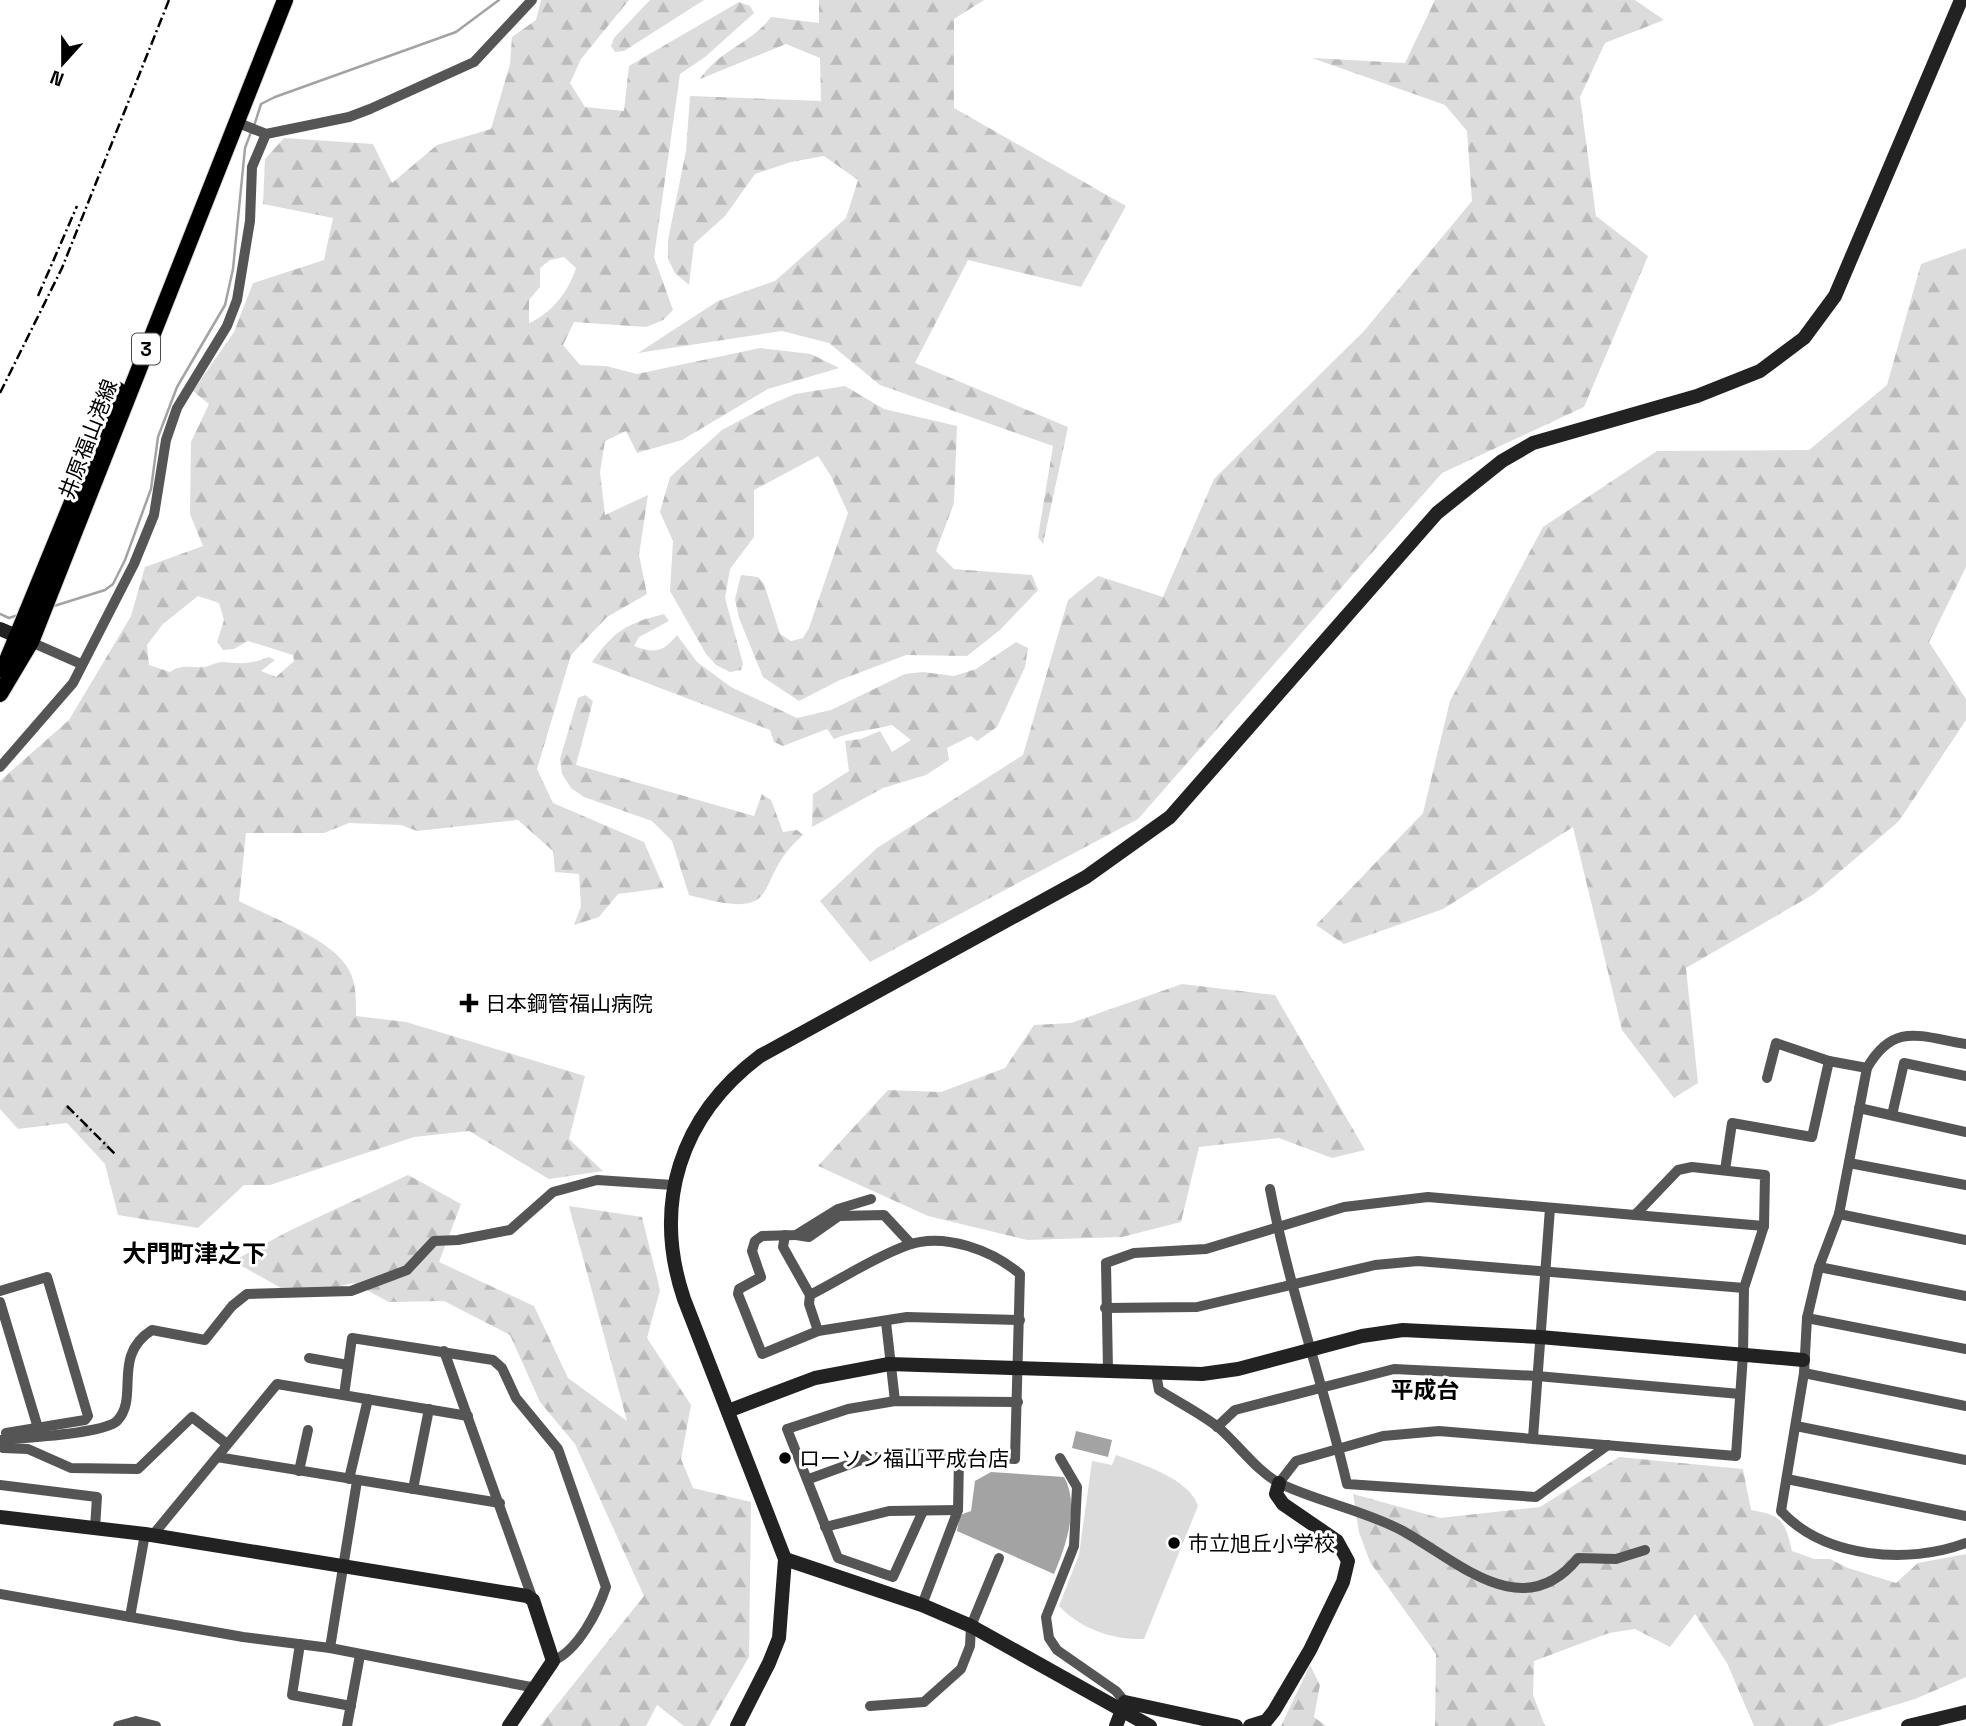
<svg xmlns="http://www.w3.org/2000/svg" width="1966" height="1726" font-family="'Space Grotesk','Noto Sans JP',sans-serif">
<defs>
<pattern id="forest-firs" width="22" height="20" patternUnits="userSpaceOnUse" patternTransform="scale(1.75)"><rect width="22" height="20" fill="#dcdcdc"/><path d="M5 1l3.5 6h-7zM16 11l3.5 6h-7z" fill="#bbb"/></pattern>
</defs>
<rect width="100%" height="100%" fill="#fff"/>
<g fill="url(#forest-firs)" fill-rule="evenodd">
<path d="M541 0H629L581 59 570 83 585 107 624 111 629 66 739 2 750 6 754 13 705 57 680 74 654 257 673 310 663 320 646 327 574 322 563 345 580 365 606 366 637 374 760 348 811 354 839 368 768 389 682 440 637 453 626 431 605 441 600 472 605 515 648 495 639 555 647 594 607 617 571 655 537 769 553 803 644 842 664 888 618 894 599 917 574 925 581 906 579 874 555 872 553 851 518 820 417 831 401 825 349 823 324 833H246L239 901C268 916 326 937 345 964 357 979 356 999 356 1016L406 1022 585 1076 569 1139 603 1171 549 1179 469 1131 414 1137 270 1185H244L198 1228 118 1215 105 1164 67 1123 18 1129 0 1109V781L69 720 131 616 145 567 203 546 190 514 191 442 209 404 193 391 234 332 253 283 324 260 333 218 263 204 265 159 284 138 373 144 392 183 437 145 491 129 510 64 512 37 536 20ZM564 257 576 268C569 291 551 314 529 323V300L540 287V268L550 260ZM198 596 219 603 224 620 217 642 223 650 234 649 248 641 293 655 294 661 276 677 261 671 275 660 269 657C252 664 242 664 224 662 217 661 210 667 202 667 188 668 183 664 170 672L149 665 147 645 163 624Z"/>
<path d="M650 0H704L624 51 615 52 611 46 614 38Z"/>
<path d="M819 0H984L954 19V108L1126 206 1081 287 968 260 915 363 1068 427 1043 544 1038 537 1053 446 880 385 829 343 782 331 638 353 718 301 775 281 846 218 858 180 824 156 791 162 755 174 725 216 694 244 689 285 675 273 668 259V240L686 151 690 96 821 101 820 58 786 44 700 79C718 51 752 43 771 17L819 23Z"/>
<path d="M1435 0H1635L1664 20 1605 43 1580 97 1596 216 1648 256 1584 407 1442 473 1138 819 870 962 820 901 877 848 1023 755 1068 600 1098 576 1163 597 1214 479 1364 331 1472 201 1467 131 1445 105 1312 58 1405 63Z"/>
<path d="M1966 248V567L1929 642 1966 699V720L1899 821 1814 894 1686 968 1698 1083 1674 1098 1622 1030 1573 827 1443 909 1344 944 1316 925 1423 813 1450 701 1543 527 1657 451 1809 450 1887 385 1921 264Z"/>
<path d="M845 386 884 409 957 426 954 503 936 551 954 569 1032 575 1038 590 1000 630 967 656 906 655 840 680 799 701 763 677 739 618 735 599 741 575 758 577 764 584 780 634 791 641 803 638 809 628 848 513 831 476 818 456 754 490V537L730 569 725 598 743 664 741 670 730 672 716 665 706 654 670 591 673 541 660 512 670 477 722 430 767 406 795 394Z"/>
<path d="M664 614 669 621 639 637 634 646C655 654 663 652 677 635L697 662 731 687 797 718 831 710 905 674 923 672 954 676 976 669 1016 642 1028 648 1025 667 997 727 977 741 971 736 947 748 949 760 926 775 883 788 812 827 813 794 849 771 845 741 861 739 880 731 892 752 911 740 892 725C872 730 852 731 834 739L827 729 783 746 774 742 770 730 592 662C614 631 627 623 664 614Z"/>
<path d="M585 695 593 701 576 765 754 816 762 794 771 800 783 832 797 830 803 835C748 882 791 923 689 895L672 841 652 821 584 797 571 788 562 774 560 759 578 698Z"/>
<path d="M1182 984 1275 995 1365 1150 1332 1158 1279 1138 1199 1147 1181 1222 1122 1237 1027 1240 928 1216 818 1166 888 1090 941 1092 1005 1068 1034 1025 1071 1023Z"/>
<path d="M408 1175 461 1204 439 1262 534 1306 568 1378 627 1421 569 1206 642 1217 660 1290 647 1338 691 1405 681 1459 693 1488 751 1502 749 1657 709 1726H684L657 1705 646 1726H540L644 1596 575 1444 540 1402 510 1335 444 1301 389 1302 353 1283 297 1297 233 1261 289 1231Z"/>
<path d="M1619 1457 1743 1469 1751 1510C1782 1515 1785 1521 1792 1551L1814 1559H1830L1848 1568 1896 1583 1918 1563 1966 1554V1677L1915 1699 1827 1726H1754L1727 1663 1695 1614 1670 1647 1635 1629 1609 1633 1534 1661 1533 1695 1545 1726H1435L1436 1654 1370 1562 1359 1532 1353 1494 1440 1518 1540 1507Z"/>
<path d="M1310 1665 1320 1685 1314 1717 1326 1726H1281Z"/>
</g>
<path fill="#dcdcdc" d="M1116 1455C1142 1464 1190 1479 1198 1506L1144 1639C1112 1640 1081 1629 1059 1606L1079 1555 1092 1461 1112 1465Z"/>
<g fill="#a3a3a3">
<path d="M1076 1431 1112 1440 1108 1457 1072 1448Z"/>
<path d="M991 1472 1064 1477C1080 1505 1066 1546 1054 1574L957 1531 960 1515 971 1511 975 1481Z"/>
</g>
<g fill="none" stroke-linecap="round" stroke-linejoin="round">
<g stroke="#a3a3a3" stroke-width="2.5">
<path d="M254 126 261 104 275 97 456 32 499 0"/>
<path d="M54 606 105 590 113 584 125 560 151 489 158 437 177 387 225 305 233 269 245 148 251 132"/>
<path d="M0 614 9 618 18 615"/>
</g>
<g stroke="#dbdbdb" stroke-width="18">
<g id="primary">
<path d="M3 670 118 390"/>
<path d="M0 694 31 642 285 0"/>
</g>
</g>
<g stroke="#555" stroke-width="10">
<path d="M236 122 266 134 349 117 370 109 474 62 532 0"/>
<path d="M31 642 81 664"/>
<path d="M0 767 73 683 134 564 154 515 166 440 177 408 227 326 237 300 250 221 252 167 266 134"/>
<path d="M1966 1044C1921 1037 1894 1021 1867 1068L1839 1214 1819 1267 1807 1318 1804 1373 1781 1511C1824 1558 1908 1565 1966 1543"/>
<path d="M1767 1078 1776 1043 1829 1061 1867 1068"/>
<path d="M1859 1108 1966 1132"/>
<path d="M1892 1115 1904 1063 1966 1076"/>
<path d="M1849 1163 1966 1185"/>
<path d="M1725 1170 1732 1123 1812 1137 1829 1061"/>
<path d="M1270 1189C1289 1289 1324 1385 1347 1484L1536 1497 1608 1445"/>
<path d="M871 1199 838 1209 796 1235 762 1236 755 1241 752 1251 761 1277 739 1289 738 1294 762 1354 818 1331 907 1317 1020 1320"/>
<path d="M1839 1214 1966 1240"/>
<path d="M1635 1215 1764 1226"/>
<path d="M785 1235 783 1247 810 1295C842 1279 874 1257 908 1245 945 1232 993 1251 1020 1274L1015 1459 906 1453 864 1459 809 1479"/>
<path d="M796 1235 809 1237 839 1216 884 1215 911 1244"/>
<path d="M1819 1267 1966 1296"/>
<path d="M0 1291 47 1277 88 1416 85 1420 6 1433"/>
<path d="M810 1295 809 1304 818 1331"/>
<path d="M0 1302 38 1428"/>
<path d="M1105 1308 1197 1307 1375 1265 1418 1261 1744 1288"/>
<path d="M1807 1318 1966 1349"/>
<path d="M886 1322 895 1401"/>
<path d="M444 1351 533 1600"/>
<path d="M309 1358 348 1365"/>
<path d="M1108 1370 1106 1263 1134 1253 1206 1249 1344 1207 1428 1197 1635 1215 1678 1170 1692 1167 1765 1175 1764 1226 1744 1288 1743 1355 1736 1456 1439 1431 1383 1436 1296 1461 1279 1483"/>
<path d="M1804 1373 1966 1406"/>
<path d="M1156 1374 1159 1390C1178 1402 1200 1413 1218 1427 1239 1445 1256 1471 1281 1484 1319 1502 1363 1510 1401 1530 1457 1560 1522 1627 1578 1558L1616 1559 1645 1550"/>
<path d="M344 1395 352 1338 493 1360 502 1368 516 1398 558 1449 606 1587C597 1613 578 1650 553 1661"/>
<path d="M1796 1426 1966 1460"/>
<path d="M1217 1427 1235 1410 1394 1369 1537 1376 1740 1394"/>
<path d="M1533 1438 1550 1208"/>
<path d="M0 1440C22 1438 103 1434 117 1421 140 1397 111 1356 152 1330L205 1340 232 1306 247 1294 351 1291 407 1270 434 1241 458 1240 510 1230 553 1192 597 1180 673 1185"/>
<path d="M0 1445 3 1448 28 1449 71 1468 138 1469 192 1417 227 1444"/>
<path d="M217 1457 500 1503"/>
<path d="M1060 1458 1077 1487 1074 1546 1046 1617 1049 1638 1057 1650 1116 1691 1125 1702"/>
<path d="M299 1471 308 1430"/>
<path d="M349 1479 368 1399"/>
<path d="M1787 1479 1966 1516"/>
<path d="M0 1485 97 1497 95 1528"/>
<path d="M413 1489 429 1409"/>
<path d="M923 1511 893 1577 838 1558 787 1429 848 1409 895 1401 1018 1402"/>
<path d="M825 1527 889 1511 958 1510"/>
<path d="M152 1536 277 1384 468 1416"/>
<path d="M0 1594 243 1637 330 1648 536 1688"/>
<path d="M922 1605 958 1510 959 1458"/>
<path d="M130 1617 145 1534"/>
<path d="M300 1644 292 1695 351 1706"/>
<path d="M330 1648 357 1481"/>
<path d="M870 1706 924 1702 961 1669 970 1646 971 1626 999 1558"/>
<path d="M118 1726 136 1721 156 1726"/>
<path d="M347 1726 360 1655"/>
</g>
<g stroke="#222" stroke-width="14">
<path d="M0 629 26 640"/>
<path d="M728 1411 815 1378 889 1364 1202 1374 1238 1369 1362 1336 1403 1330 1540 1337 1803 1360"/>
<path d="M0 1517 145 1534 527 1596 533 1600 553 1661 509 1726"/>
<path d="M785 1559 922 1605 971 1626 1150 1726"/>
<path d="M737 1726 769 1663 779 1638 785 1559 684 1299C652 1204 680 1116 760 1056L1086 877 1170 817 1437 513 1502 461 1533 443 1697 396 1760 371 1804 338 1835 296 1961 0"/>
<path d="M1116 1726 1125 1702 1236 1726"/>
<path d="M1250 1726 1266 1721 1274 1711 1310 1650 1343 1582 1348 1561 1337 1541 1283 1504 1276 1494 1279 1483"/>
<path d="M1908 1726 1966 1712"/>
</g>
<use href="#primary" stroke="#000" stroke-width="16"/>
<g stroke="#000" stroke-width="2.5" stroke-dasharray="10 3.5 2 3.5" stroke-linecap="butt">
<path d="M38 296 77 206"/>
<path d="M0 393 62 268 169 0"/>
<path d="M67 1106 115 1154"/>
</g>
</g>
<g fill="#000" stroke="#fff" stroke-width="2.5">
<path d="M465.5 992.5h7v7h7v7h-7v7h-7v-7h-7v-7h7z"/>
<circle cx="785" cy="1458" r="7"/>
<circle cx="1174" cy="1543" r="7"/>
</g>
<g text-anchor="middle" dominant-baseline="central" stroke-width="6" stroke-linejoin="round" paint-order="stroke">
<rect fill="#fff" stroke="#4c4c4c" stroke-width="2" x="132" y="333.5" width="28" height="31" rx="5"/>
<g font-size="19" font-weight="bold" fill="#000">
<text x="146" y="349">3</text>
</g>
<g font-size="21" fill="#000" stroke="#fff">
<text transform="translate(88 439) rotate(-69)">井原福山港線</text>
</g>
<g font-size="21" fill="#000" stroke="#fff" text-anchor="start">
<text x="485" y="1003">日本鋼管福山病院</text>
<text x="799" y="1458">ローソン福山平成台店</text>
<text x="1188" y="1543">市立旭丘小学校</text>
</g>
<g font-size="23" font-weight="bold" fill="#000" stroke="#fff">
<text x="1425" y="1390">平成台</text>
</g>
<g font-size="24" font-weight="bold" fill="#000" stroke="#fff">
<text x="194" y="1253">大門町津之下</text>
</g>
</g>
<g transform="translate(63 63) rotate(201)" stroke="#ffffff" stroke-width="5" paint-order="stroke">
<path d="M0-5L12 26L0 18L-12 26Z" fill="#000000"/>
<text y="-10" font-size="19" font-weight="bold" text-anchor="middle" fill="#000000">N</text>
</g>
</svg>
